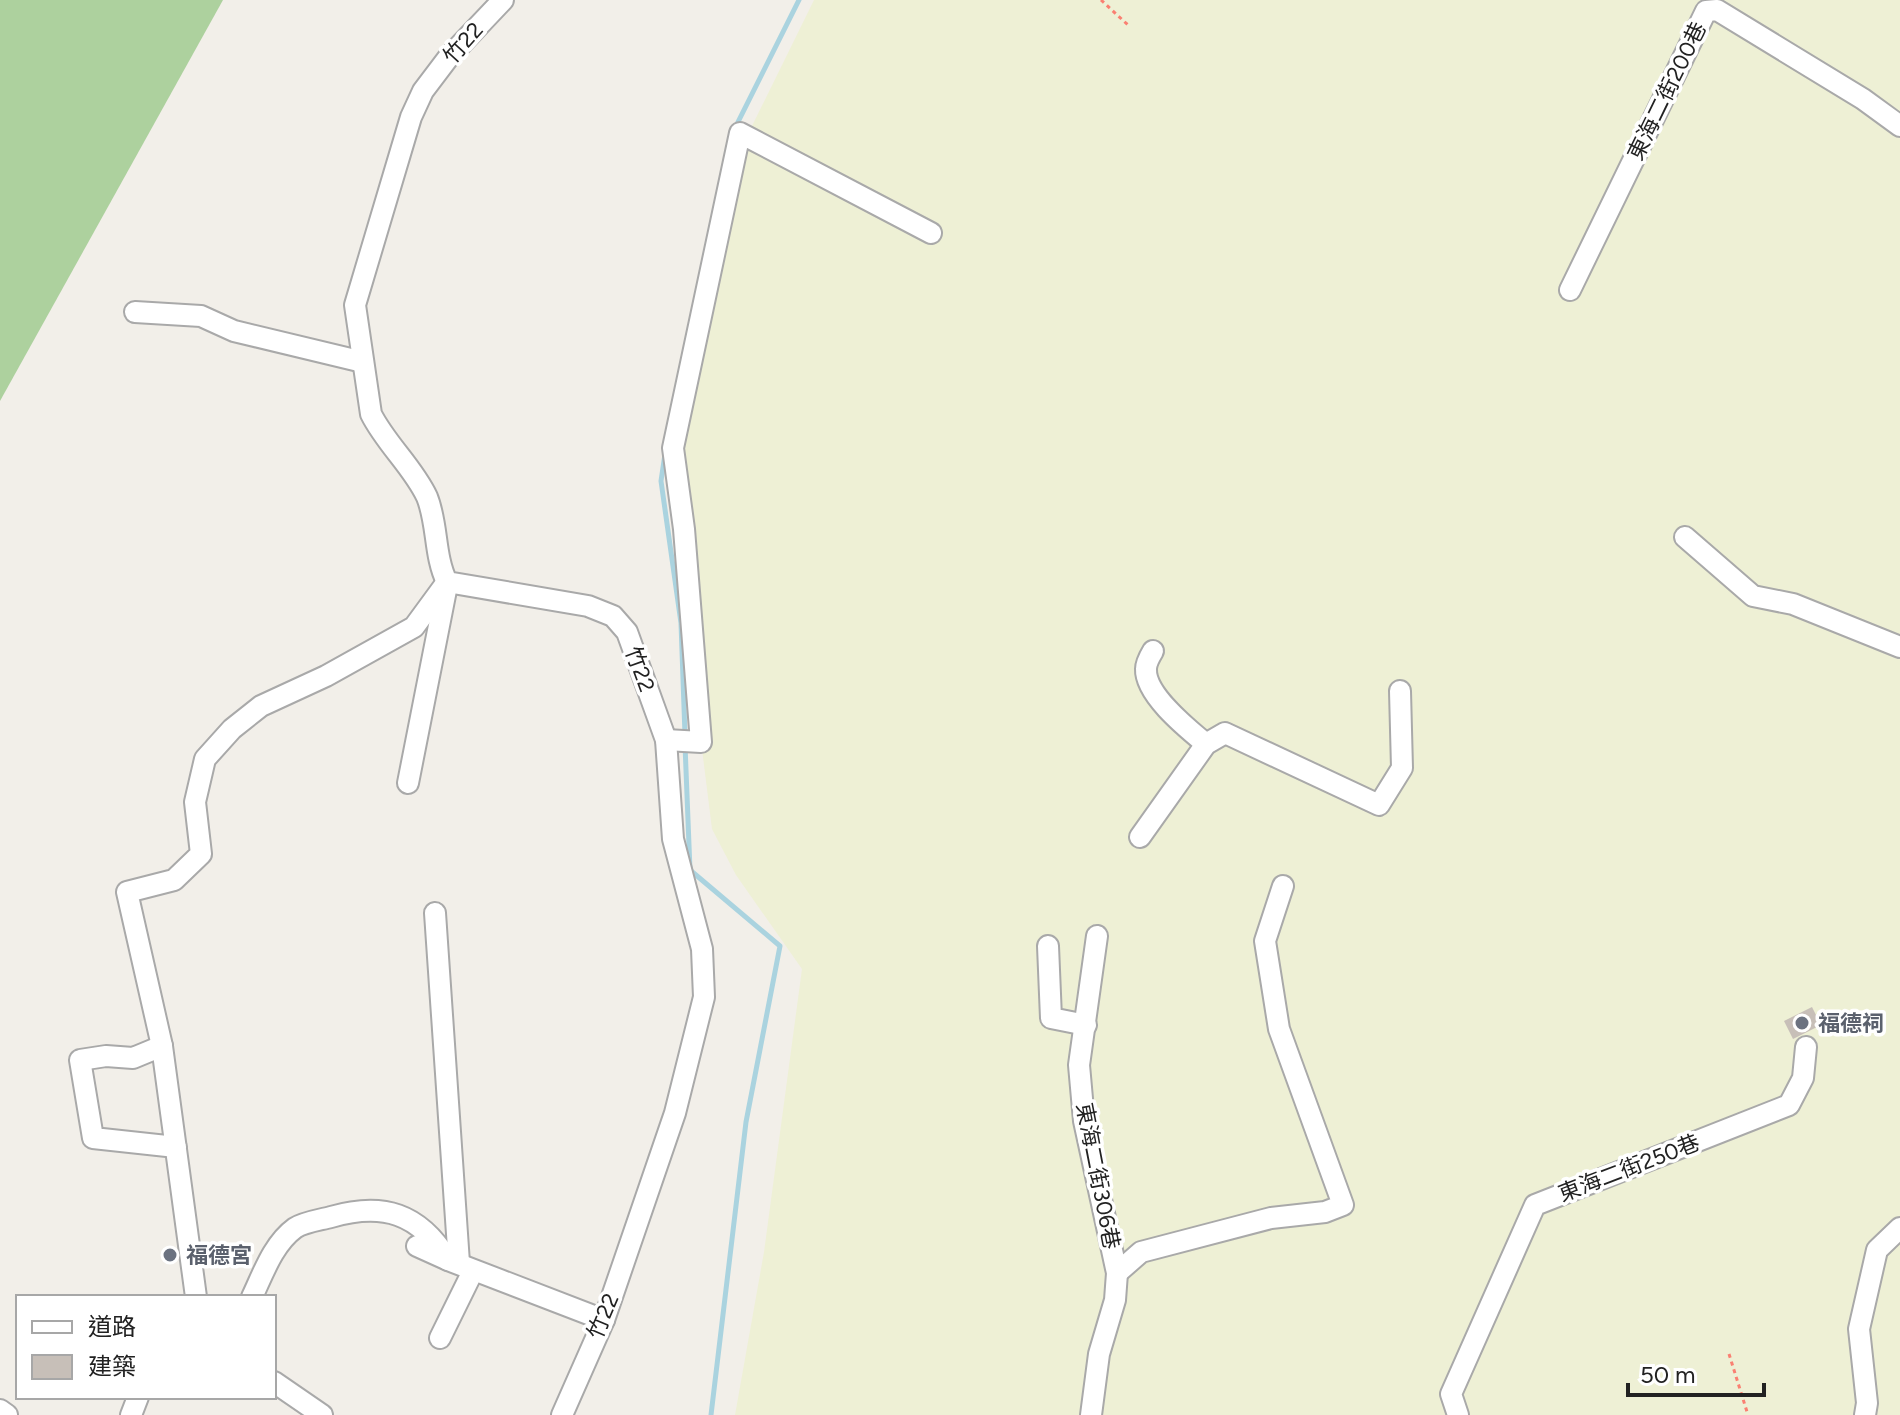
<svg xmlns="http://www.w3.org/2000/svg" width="1900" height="1415" font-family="Figtree,'Noto Sans TC',sans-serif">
<rect width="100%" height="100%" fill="#f2efe9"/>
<path fill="#eef0d5" d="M814 0H1900V1415H735L764 1252 802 969 736 875 712 829 671 501 750 130Z"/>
<path fill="#add19e" d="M0 0H223L0 401Z"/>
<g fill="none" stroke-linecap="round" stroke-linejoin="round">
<g stroke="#aad3df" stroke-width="5">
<path d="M735 128 799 0"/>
<path d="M665 454 661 481 681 623 685 735"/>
<path d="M685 745 690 870 780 946 746 1122 711 1415"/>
</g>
</g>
<path fill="#c7bfb8" d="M1812 1007 1821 1025 1793 1039 1784 1021Z"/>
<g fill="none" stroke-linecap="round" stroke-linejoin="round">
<g stroke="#a9a9a9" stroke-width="24">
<g id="minor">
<path d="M503 0 448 58 423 91 411 117 355 305 371 414C386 444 413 467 427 497 438 524 434 556 447 582L588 606 613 616 627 632 666 740 673 839 702 949 704 997 675 1113 604 1320 562 1415"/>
<path d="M1570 290 1706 11 1717 10 1863 99 1900 126"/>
<path d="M135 312 201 316 234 331 363 362"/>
<path d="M1685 537 1753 596 1793 604 1900 647"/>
<path d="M1153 651C1150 656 1146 663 1146 669 1145 695 1188 729 1206 744"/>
<path d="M666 740 701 742 684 529 673 448 740 133 931 233"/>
<path d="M408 783 446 590"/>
<path d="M1140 837 1206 744 1225 733 1379 805 1402 768 1400 691"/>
<path d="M435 913 459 1263"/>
<path d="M1048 946 1051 1018 1086 1025"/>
<path d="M162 1046 127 892 174 880 201 854 195 802 205 759 232 729 261 706 326 676 414 627 447 582"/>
<path d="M176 1147 93 1138 80 1060 106 1056 133 1058 162 1046 196 1297"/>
<path d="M417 1246 448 1260"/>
<path d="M1117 1273 1141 1252 1271 1218 1325 1212 1343 1205 1279 1029 1265 941 1283 886"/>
<path d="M252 1297C263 1274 273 1244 295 1228 304 1222 320 1220 331 1217 383 1202 419 1213 448 1260L604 1320"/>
<path d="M440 1338 473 1271"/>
<path d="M274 1382 322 1415"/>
<path d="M0 1410 7 1415"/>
<path d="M131 1415 138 1397"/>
<path d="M1091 1415 1099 1354 1115 1300 1117 1273 1084 1121 1079 1065 1097 936"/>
<path d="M1458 1415 1451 1394 1535 1205 1789 1105 1803 1078 1806 1047"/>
<path d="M1865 1415 1867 1403 1859 1329 1877 1250 1900 1228"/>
</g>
</g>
<g stroke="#fa8072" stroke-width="3" stroke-dasharray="4 4" stroke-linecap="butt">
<path d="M1101 0 1128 25"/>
<path d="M1729 1354 1748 1415"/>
</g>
<use href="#minor" stroke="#fff" stroke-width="20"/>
</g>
<g fill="#6b7280" stroke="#fff" stroke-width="3">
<circle cx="1802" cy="1023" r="8"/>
<circle cx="170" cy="1255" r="8"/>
</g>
<g text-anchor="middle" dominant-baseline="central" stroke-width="7" stroke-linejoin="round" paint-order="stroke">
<g font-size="22" fill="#222" stroke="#fff">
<text transform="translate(463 43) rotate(-48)">竹22</text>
<text transform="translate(1667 91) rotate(-64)">東海二街200巷</text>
<text transform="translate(640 669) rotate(70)">竹22</text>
<text transform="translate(1629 1168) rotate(-21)">東海二街250巷</text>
<text transform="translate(1098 1176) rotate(79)">東海二街306巷</text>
<text transform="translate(603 1316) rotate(-67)">竹22</text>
</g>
<g font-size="22" font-weight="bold" fill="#5b616d" stroke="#fff" text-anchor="start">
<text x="1818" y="1023">福德祠</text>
<text x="186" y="1255">福德宮</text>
</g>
</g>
<rect x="16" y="1295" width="260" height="104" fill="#ffffff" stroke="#a7a7a7" stroke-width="2"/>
<rect x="32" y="1321" width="40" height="12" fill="#ffffff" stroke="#a7a7a7" stroke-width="2"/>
<text x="88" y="1335" font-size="24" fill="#222222">道路</text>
<rect x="32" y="1355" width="40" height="24" fill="#c7bfb8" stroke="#a7a7a7" stroke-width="2"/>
<text x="88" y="1375" font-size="24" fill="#222222">建築</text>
<path d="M1628 1383v12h136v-12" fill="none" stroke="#222222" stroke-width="4"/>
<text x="1640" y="1383" font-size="24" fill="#222222" stroke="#ffffff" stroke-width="6" paint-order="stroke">50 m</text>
</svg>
